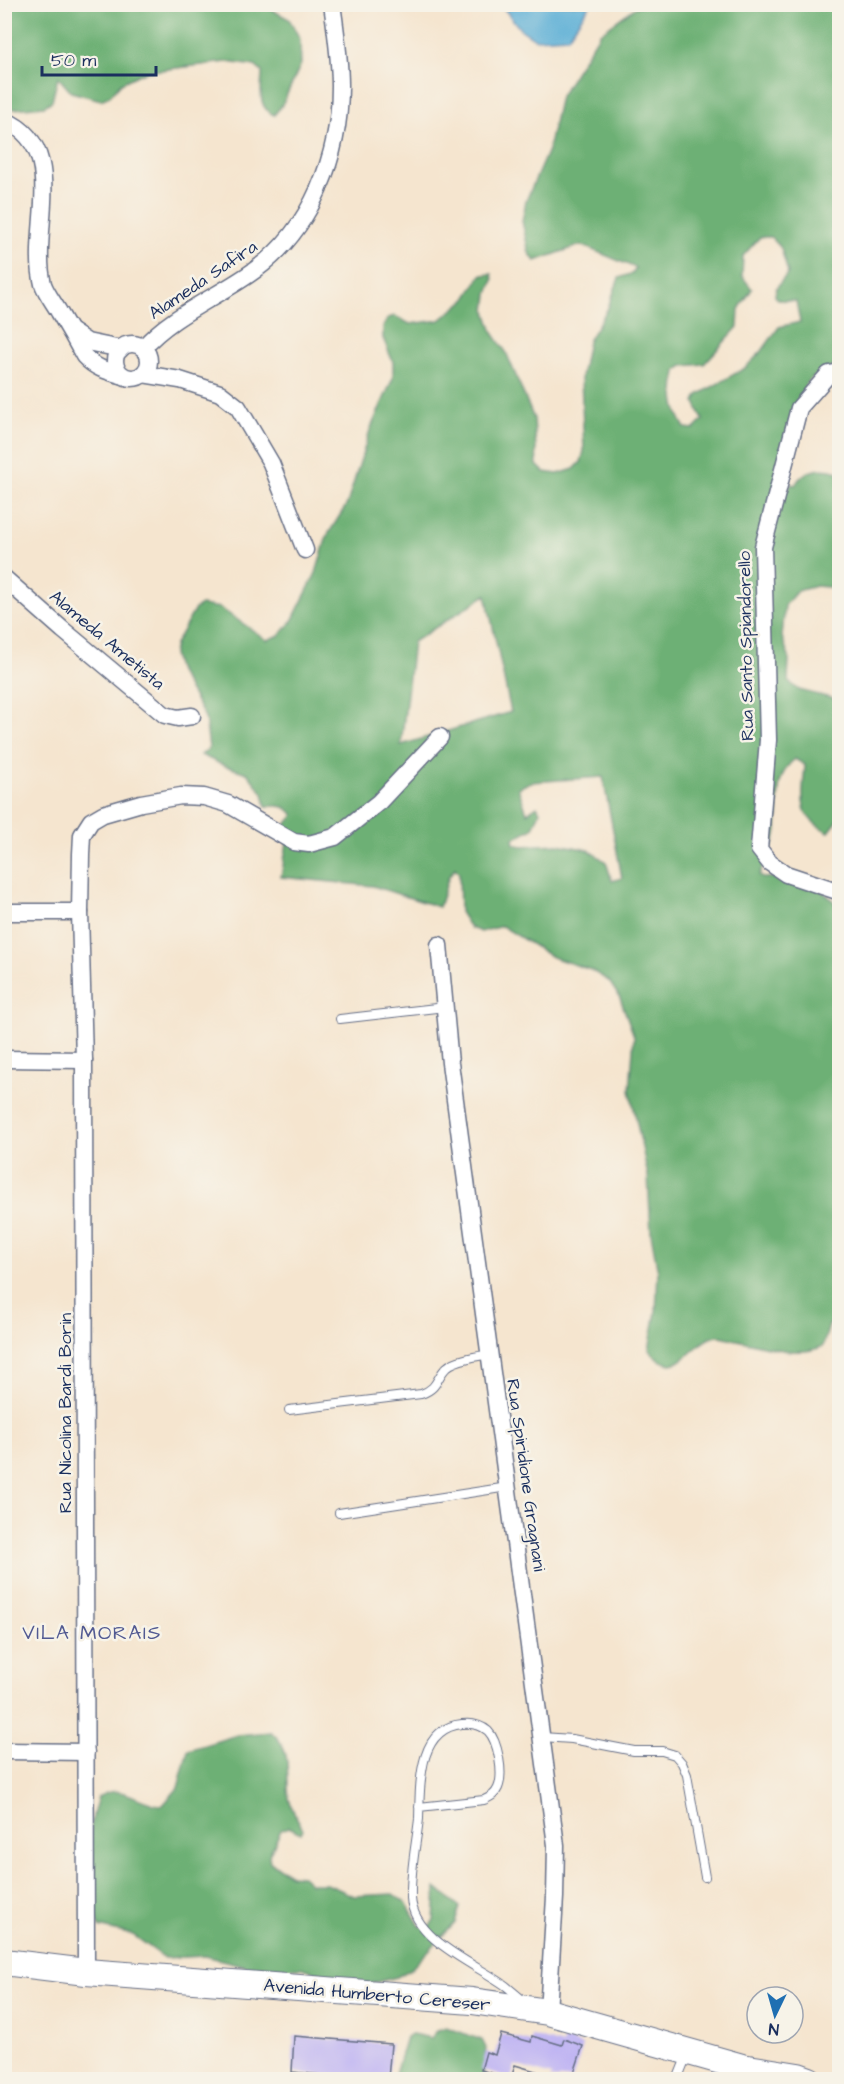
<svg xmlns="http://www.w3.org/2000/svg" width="844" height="2084" font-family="'Architects Daughter',sans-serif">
<rect width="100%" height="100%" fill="#f7f3e8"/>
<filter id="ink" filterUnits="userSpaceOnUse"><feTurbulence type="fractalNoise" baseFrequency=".0167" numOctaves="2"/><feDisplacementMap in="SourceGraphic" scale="12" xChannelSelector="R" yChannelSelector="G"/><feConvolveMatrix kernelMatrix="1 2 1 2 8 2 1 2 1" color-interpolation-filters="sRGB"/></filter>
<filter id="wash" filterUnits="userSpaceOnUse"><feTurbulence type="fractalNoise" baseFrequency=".008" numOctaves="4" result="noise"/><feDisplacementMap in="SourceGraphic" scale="24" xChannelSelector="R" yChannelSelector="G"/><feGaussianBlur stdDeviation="1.35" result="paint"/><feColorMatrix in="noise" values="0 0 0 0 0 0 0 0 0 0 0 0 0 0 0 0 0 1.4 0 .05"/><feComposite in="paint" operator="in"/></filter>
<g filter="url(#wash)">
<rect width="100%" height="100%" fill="#f5e5cf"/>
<g fill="#6db074" stroke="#447069" stroke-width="1.5" fill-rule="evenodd">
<path d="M5 4 263 5 289 19 300 39 301 64 282 105 274 115C256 107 262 88 262 72L255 66 227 62 144 72 121 83 110 96 101 100 71 92 58 77 52 101 44 106 5 110Z"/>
<path d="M647 4 839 5V364C829 368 819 372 811 379 793 395 786 463 781 488L789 489 791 484 795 485C804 468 823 467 839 472V588L816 586 797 591 785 605 782 637 789 657 788 681 799 690 839 700V754L836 759 839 767V819L829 832C795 817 803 796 805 765L795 759C771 777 781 810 776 835 773 848 764 862 759 875L762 878C771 878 782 876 791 878 808 881 831 894 839 909L840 1318 829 1325 823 1346C799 1359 762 1345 737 1340 731 1339 724 1336 719 1336 690 1338 681 1387 649 1350L656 1312 658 1272 651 1234 648 1176 630 1090 634 1036 620 998 609 981 591 970 552 957 502 926 481 932 470 928 460 912 459 873 455 868 449 876 439 907 373 886 281 877 287 843 284 827 294 815C286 805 278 805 266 807L263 793 247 773 225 766 201 755 209 748 205 717 177 669 173 654 175 644 195 609 201 605 220 608 267 640 280 635 292 621 316 573 327 536 347 504 370 430 393 378V362L383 338V327L388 318 395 316 410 324 440 320 466 299 481 275 492 274 493 280 488 294 486 311 493 333 506 352 534 419 537 465 544 472 558 474 574 469 581 462 584 451 581 377 588 341 607 310 619 278 633 273 636 268 581 245 535 261 529 253 522 221 526 201 548 150 560 96 600 33 636 7ZM760 237H771L781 248 788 273 776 288 775 296 779 300 796 301 800 322 779 327 762 351 745 368 698 395 695 402 703 420 694 429 685 428C672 407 673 394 676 371L683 366 704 364 738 327 739 309 752 289 742 276 743 256ZM486 595 511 712 401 745 413 642ZM603 777 622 878 612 881 606 862 589 850 558 844 522 846 514 844 513 839 533 828 540 812 537 806 527 813 518 788 531 782Z"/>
<path d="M271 1732C294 1750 285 1774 289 1798 291 1809 298 1820 303 1829L301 1833 289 1827 281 1830 269 1855 270 1862 291 1875 302 1876 311 1884H327L354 1896 393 1894 407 1904 420 1926 428 1928 434 1920 436 1888 460 1907 455 1923 411 1969 397 1977 349 1989 322 1974 302 1968 250 1967 205 1956 165 1958 133 1935 99 1927C82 1891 86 1834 98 1797 123 1781 138 1805 163 1805L178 1788 188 1750 237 1735Z"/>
<path d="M446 2027 482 2040 486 2048 483 2079 393 2080 406 2037 412 2034 431 2038 438 2030Z"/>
</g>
<path fill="#5bafd6" stroke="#3b6f9a" stroke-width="1.5" d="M501 5H590L568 37 535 39 520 29Z"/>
<g id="blocks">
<g fill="#b7abf4">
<path d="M501 2034 531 2042 532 2036 562 2045 564 2039 583 2046 572 2079H550L552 2076 515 2065 511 2079 481 2070 486 2052 495 2055Z"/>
<path d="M294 2036 391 2044 388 2079H321V2075L292 2072Z"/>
</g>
</g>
</g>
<g filter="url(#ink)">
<use href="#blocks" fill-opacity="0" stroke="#676f86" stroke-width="1.5"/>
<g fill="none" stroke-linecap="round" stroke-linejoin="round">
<g stroke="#676f86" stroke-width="10">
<g id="service">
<path d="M340 1019 445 1007"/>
<path d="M289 1410 421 1394C439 1388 436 1377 447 1367 454 1360 480 1355 490 1355"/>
<path d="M339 1513 508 1487"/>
<path d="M542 1737 572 1739 634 1751H662L675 1755 682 1763 687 1775 705 1877"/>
<path d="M419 1807 484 1800C490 1797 495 1795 498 1788 504 1774 498 1741 488 1731 481 1725 471 1723 462 1724 417 1728 420 1787 419 1819 416 1845 410 1872 411 1898 413 1940 476 1964 506 1986 512 1991 518 1996 524 2001"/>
<path d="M677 2080 687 2055"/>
</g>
</g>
<g stroke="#676f86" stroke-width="19">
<g id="minor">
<path d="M4 120C71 148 29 230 43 284 46 293 54 303 59 312 68 327 76 341 84 356 95 368 106 371 121 375"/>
<path d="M72 332 87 342 121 349"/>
<circle cx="132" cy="361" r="17"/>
<path d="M143 348C171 315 220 296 255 270 312 229 340 155 340 86 340 59 336 32 332 4"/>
<path d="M840 372 829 374 799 408 763 547 768 740 759 849 770 863 786 874 840 892"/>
<path d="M143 374 180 380 208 389 220 393 238 407 271 463 305 550"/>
<path d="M4 578 63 630 165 715 178 718 192 716"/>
<path d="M4 912H80"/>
<path d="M439 945 450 1063 556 1845 555 1897 548 2012"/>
<path d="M4 1059 84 1060"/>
<path d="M4 1751 86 1752"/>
<path d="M86 1972 84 1060 80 912 81 854 82 835 91 821 103 814 141 803 181 796 204 797 228 804 294 842 309 844 335 837 379 802 440 737"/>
</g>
</g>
<g stroke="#676f86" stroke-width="28">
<path id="primary" d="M4 1962 86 1972 472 2001 548 2012 742 2067 798 2076 809 2080"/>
</g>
<use href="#service" stroke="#fff" stroke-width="8"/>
<use href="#minor" stroke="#fff" stroke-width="16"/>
<use href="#primary" stroke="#fff" stroke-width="26"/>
</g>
</g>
<g text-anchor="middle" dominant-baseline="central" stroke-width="5" stroke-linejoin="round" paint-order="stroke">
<g font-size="18" fill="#1b2f5e" stroke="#f7f3e8">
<text transform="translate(203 280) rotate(-34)">Alameda Safira</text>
<text transform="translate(107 640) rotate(40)">Alameda Ametista</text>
<text transform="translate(746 646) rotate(-91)">Rua Santo Spiandorello</text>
<text transform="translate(65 1413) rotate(-90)">Rua Nicolina Bardi Borin</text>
<text transform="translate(526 1475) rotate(82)">Rua Spiridione Gragnani</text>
<text transform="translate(377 1995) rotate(5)">Avenida Humberto Cereser</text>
</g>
<g font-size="20" letter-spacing="1.5" fill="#525a92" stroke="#f7f3e8">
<text x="92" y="1633">VILA MORAIS</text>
</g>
</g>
<rect width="844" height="2084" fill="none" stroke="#f7f3e8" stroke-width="24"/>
<g transform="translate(775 2015) rotate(185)"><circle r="28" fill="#f7f3e8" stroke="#9fa5b1" stroke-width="1.5"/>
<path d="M0-4.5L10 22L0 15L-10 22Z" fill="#1f6fb2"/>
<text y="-9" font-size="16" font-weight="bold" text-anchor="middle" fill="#1b2f5e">N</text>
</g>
<path d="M42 66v9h114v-9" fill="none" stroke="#1b2f5e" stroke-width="3"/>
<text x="51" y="66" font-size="18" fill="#1b2f5e" stroke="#f7f3e8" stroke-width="4.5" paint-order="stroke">50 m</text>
</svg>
